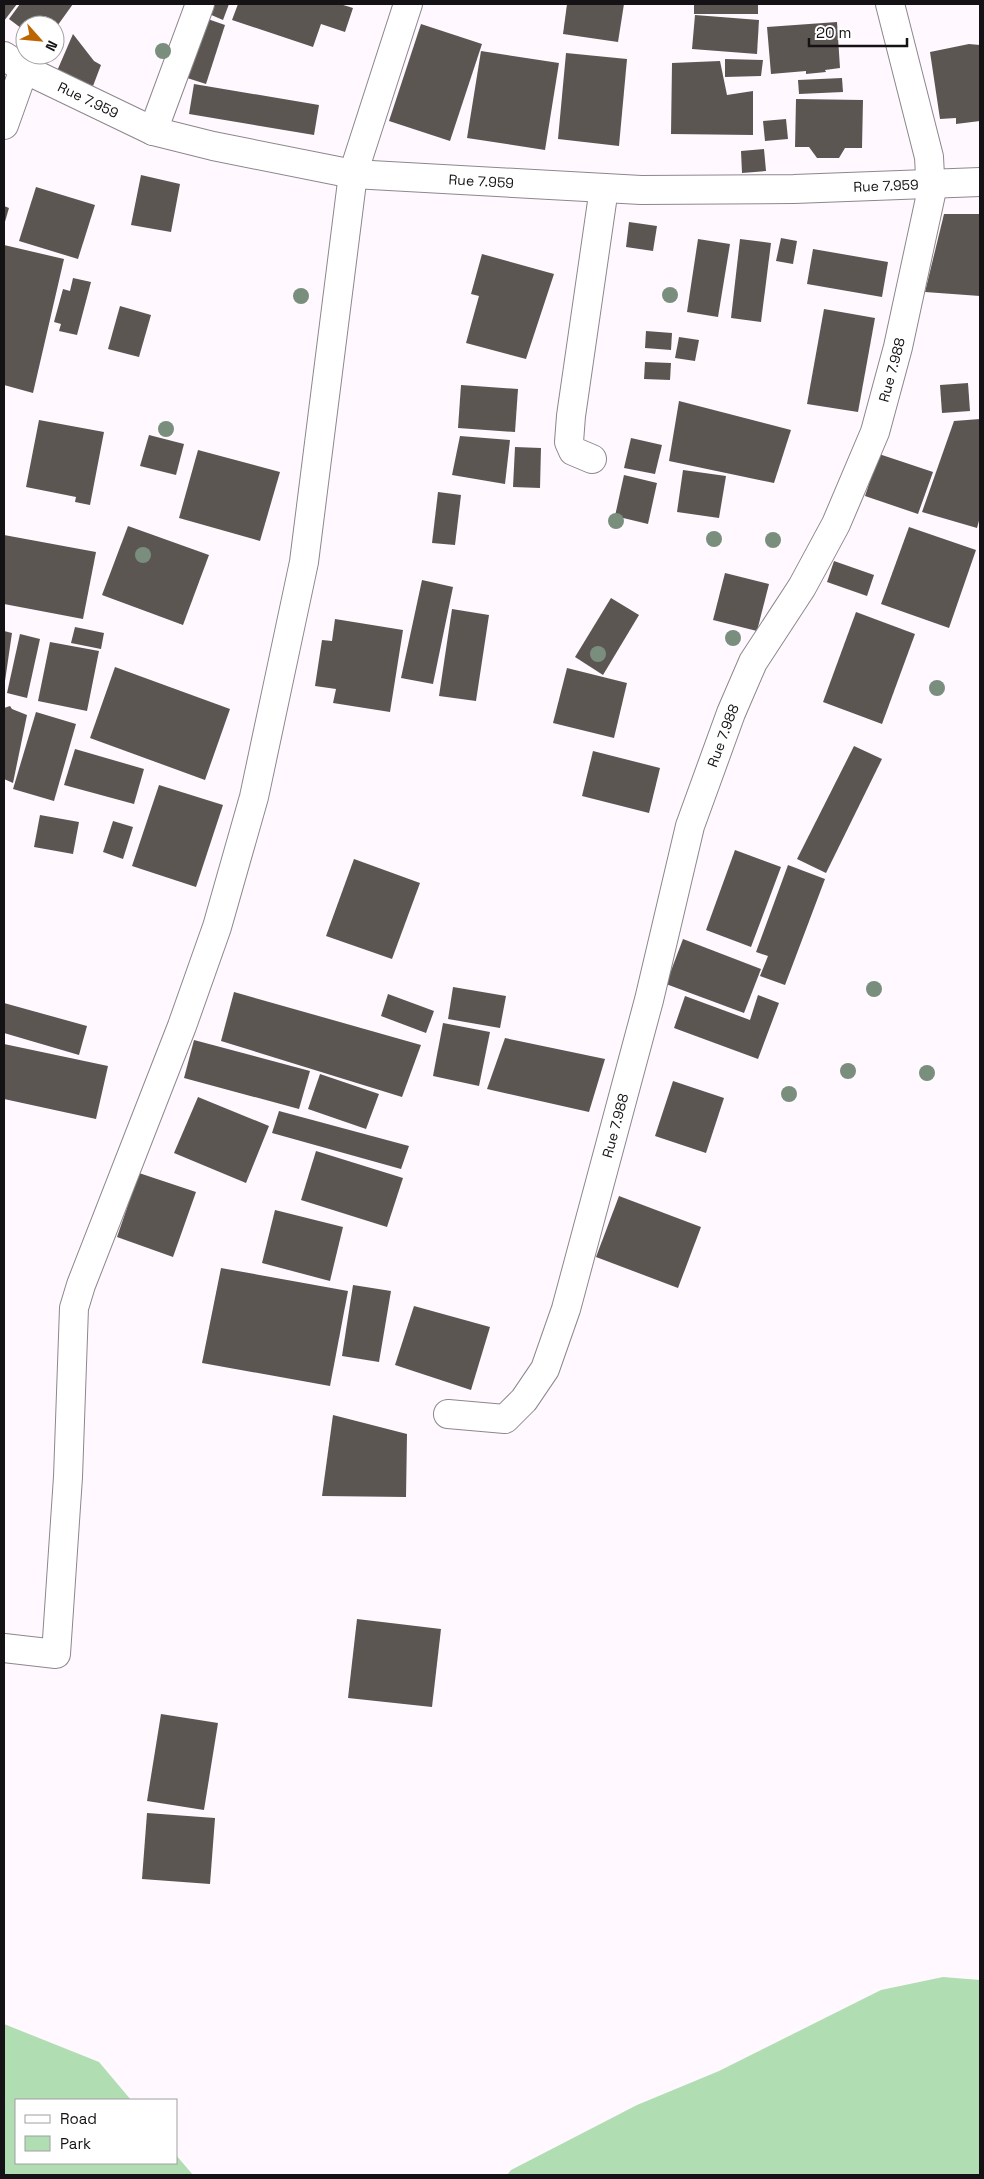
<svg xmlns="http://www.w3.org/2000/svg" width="984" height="2179" font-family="'Space Grotesk',sans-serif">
<rect width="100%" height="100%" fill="#fff9ff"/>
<g fill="#b1ddb2">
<path d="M943 1977 980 1980V2175H507L511 2170 637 2105 719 2071 881 1990Z"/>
<path d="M4 2024 99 2062 131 2100H16V2163H176V2155L193 2175H4Z"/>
</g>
<g fill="#5c5653">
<path d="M4 4H17L4 21Z"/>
<path d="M20 4H73L55 29V25H25V31L9 19Z"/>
<path d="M213 4H229L223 20 209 14Z"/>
<path d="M238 4H340L353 8 345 32 321 24 313 47 232 20Z"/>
<path d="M567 4H624L618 42 563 34Z"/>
<rect x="694" y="4" width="64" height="10"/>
<path d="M695 15 759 20 757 54 692 49Z"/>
<path d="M202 17 225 25 206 84 184 77Z"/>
<path d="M837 22 840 68 825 70 826 72 806 74V71L771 74 767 27Z"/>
<path d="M421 24 482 44 450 141 389 121Z"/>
<path d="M73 34 94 61 101 65 93 86 57 71Z"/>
<path d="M969 44 980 45V121L956 124V118L940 119 930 52Z"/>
<path d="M481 51 559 63 545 150 467 138Z"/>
<path d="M566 53 627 59 619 146 558 139Z"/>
<path d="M725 59 763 60 761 76 725 77Z"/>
<path d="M720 61 727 95 753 91V135L671 134 672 63Z"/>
<path d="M842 78 843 92 799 94 798 80Z"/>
<path d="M194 84 319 105 314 135 189 114Z"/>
<path d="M796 99 863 100 862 148H845L839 158H817L809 147H795Z"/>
<path d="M786 119 788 139 765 141 763 121Z"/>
<path d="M764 149 766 171 742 173 741 151Z"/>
<path d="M141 175 180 184 171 232 131 225Z"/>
<path d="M36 187 95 205 78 259 19 241Z"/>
<path d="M4 206 9 208 4 225Z"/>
<path d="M944 214H980V296L925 292Z"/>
<path d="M629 222 657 226 653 251 626 247Z"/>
<path d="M781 238 797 241 793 264 776 261Z"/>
<path d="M698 239 730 244 718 317 687 312Z"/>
<path d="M740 239 771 243 761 322 731 318Z"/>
<path d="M4 245 64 259 33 393 4 385Z"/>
<path d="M813 249 888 262 882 297 807 284Z"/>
<path d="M482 254 554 274 526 359 466 343 479 296 471 294Z"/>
<path d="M73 278 91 282 77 335 59 331 61 324 54 322 63 289 70 291Z"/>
<path d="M120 306 151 315 139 357 108 349Z"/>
<path d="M824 309 875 318 858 412 807 404Z"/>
<path d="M646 331 672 333 671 350 645 348Z"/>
<path d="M679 337 699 340 695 361 675 358Z"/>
<path d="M645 362 671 363 670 380 644 379Z"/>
<path d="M968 383 970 411 942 413 940 385Z"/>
<path d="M461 385 518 389 515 432 458 428Z"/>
<path d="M679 401 791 430 774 483 669 461Z"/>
<path d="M980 419V517L977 528 922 512 954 421Z"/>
<path d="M39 420 104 432 90 505 75 502 76 497 26 487Z"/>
<path d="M149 435 184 444 176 475 140 466Z"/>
<path d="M460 436 510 440 505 484 452 475Z"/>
<path d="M631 438 662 445 655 474 624 468Z"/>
<path d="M515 447 541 448 540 488 513 487Z"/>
<path d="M198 450 280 472 260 541 179 518Z"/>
<path d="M879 454 933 472 918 514 865 496Z"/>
<path d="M683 470 726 476 719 518 677 512Z"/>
<path d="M624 475 657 483 648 524 615 516Z"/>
<path d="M438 492 461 495 455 545 432 543Z"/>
<path d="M128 526 209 555 183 625 102 595Z"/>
<path d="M909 527 976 550 949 628 881 604Z"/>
<path d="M4 535 96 552 83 619 4 604Z"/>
<path d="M834 561 874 575 867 596 827 582Z"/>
<path d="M725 573 769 584 757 631 713 620Z"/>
<path d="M422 580 453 587 433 684 401 678Z"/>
<path d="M611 598 639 615 603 675 575 657Z"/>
<path d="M452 609 489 615 476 701 439 696Z"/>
<path d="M856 612 915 634 882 724 823 702Z"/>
<path d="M335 619 403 630 390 712 333 703 336 689 315 686 322 640 332 641Z"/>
<path d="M75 627 104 633 101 649 71 643Z"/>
<path d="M4 631 12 633 5 681H4Z"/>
<path d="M20 634 40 639 27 698 7 693Z"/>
<path d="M50 642 99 651 87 711 38 701Z"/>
<path d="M115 667 230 709 205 780 90 738Z"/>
<path d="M567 668 627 683 614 738 553 723Z"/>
<path d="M10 706 12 709 27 715 13 783 4 779V708Z"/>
<path d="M36 712 76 724 54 801 13 789Z"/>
<path d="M854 746 882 759 826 873 797 859Z"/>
<path d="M75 749 144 769 134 804 64 785Z"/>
<path d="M593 751 660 768 649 813 582 796Z"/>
<path d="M159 785 223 805 196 887 132 866Z"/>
<path d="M40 815 79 822 73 854 34 847Z"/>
<path d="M113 821 133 827 123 859 103 852Z"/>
<path d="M735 850 781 867 751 947 706 930Z"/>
<path d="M354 859 420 883 392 959 326 936Z"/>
<path d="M788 865 825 879 785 985 760 976 768 956 756 952Z"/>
<path d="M683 939 761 969 744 1013 666 984Z"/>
<path d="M453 987 506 996 500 1028 448 1019Z"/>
<path d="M234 992 421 1045 402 1097 221 1041Z"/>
<path d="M388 994 434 1011 426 1033 381 1016Z"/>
<path d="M758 995 779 1003 758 1059 674 1028 685 996 750 1020Z"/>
<path d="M4 1003 87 1026 79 1055 4 1033Z"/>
<path d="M443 1023 490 1032 479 1086 433 1076Z"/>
<path d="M505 1038 605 1059 589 1112 487 1089Z"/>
<path d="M194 1040 310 1071 299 1109 184 1078Z"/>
<path d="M4 1044 108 1066 96 1119 4 1099Z"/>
<path d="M320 1074 379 1094 366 1129 308 1109Z"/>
<path d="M673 1081 724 1098 706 1153 655 1136Z"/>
<path d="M198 1097 269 1126 246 1183 174 1153Z"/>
<path d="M279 1111 409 1146 401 1169 272 1133Z"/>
<path d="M316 1151 403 1178 387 1227 301 1200Z"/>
<path d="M139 1173 196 1192 173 1257 117 1237Z"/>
<path d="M619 1196 701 1227 678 1288 596 1257Z"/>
<path d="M275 1210 343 1227 330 1281 262 1263Z"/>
<path d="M221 1268 348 1291 330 1386 202 1363Z"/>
<path d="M353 1285 391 1291 379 1362 342 1356Z"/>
<path d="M414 1306 490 1327 471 1390 395 1365Z"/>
<path d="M333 1415 407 1434 406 1497 322 1496Z"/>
<path d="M357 1619 441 1629 432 1707 348 1698Z"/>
<path d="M161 1714 218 1723 204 1810 147 1801Z"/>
<path d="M147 1813 215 1818 210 1884 142 1879Z"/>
</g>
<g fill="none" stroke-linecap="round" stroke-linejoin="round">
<g stroke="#8c878c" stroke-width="30">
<g id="minor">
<path id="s1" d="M4 56 24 69 153 131 213 146 353 174 641 190 794 189 980 182"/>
<path d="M4 125 24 69"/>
<path d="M153 131 200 4"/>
<path d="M592 459 573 451 569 442 571 416 604 188"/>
<path id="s2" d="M448 1414 505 1419 524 1400 545 1369 566 1309 649 1000 690 826 731 713 753 662 802 587 836 524 875 432 898 347 931 194 929 157 890 4"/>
<path d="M4 1648 56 1654 68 1477 74 1308 81 1285 182 1026 217 927 254 797 304 562 353 174 408 4"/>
</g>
</g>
<use href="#minor" stroke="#fff" stroke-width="28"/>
</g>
<g fill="#7a8e7d">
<circle cx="163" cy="51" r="8"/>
<circle cx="670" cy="295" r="8"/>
<circle cx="301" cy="296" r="8"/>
<circle cx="166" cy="429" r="8"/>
<circle cx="616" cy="521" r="8"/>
<circle cx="714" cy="539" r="8"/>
<circle cx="773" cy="540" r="8"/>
<circle cx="143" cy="555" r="8"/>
<circle cx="733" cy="638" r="8"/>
<circle cx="598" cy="654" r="8"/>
<circle cx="937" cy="688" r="8"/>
<circle cx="874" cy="989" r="8"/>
<circle cx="848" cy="1071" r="8"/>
<circle cx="927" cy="1073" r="8"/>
<circle cx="789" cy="1094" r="8"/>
</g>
<g text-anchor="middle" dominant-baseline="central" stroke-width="5" stroke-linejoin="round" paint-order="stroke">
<g font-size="14" fill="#141214" stroke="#fff">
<text stroke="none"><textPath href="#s1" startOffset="95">Rue 7.959</textPath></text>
<text stroke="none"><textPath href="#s1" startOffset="500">Rue 7.959</textPath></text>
<text stroke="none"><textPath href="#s1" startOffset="905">Rue 7.959</textPath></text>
<text stroke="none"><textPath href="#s2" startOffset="1185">Rue 7.988</textPath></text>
<text stroke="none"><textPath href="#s2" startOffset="780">Rue 7.988</textPath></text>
<text stroke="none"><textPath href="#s2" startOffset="375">Rue 7.988</textPath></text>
</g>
</g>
<rect width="984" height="2179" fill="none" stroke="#141214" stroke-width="10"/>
<rect x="15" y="2099" width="162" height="65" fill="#ffffff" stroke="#a1a0a1"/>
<rect x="25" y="2115" width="25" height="8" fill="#ffffff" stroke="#a1a0a1"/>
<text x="60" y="2124" font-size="15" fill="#141214">Road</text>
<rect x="25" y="2136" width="25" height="15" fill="#b1ddb2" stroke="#a1a0a1"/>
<text x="60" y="2149" font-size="15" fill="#141214">Park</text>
<g transform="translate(40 40) rotate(117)"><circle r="24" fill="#ffffff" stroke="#a1a0a1"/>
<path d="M0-4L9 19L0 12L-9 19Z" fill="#bd6500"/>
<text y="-8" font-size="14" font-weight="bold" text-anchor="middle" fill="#141214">N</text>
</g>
<path d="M809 38v8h98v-8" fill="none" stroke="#141214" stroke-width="2.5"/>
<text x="816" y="38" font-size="15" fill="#141214" stroke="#ffffff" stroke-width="4" paint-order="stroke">20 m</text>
</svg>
